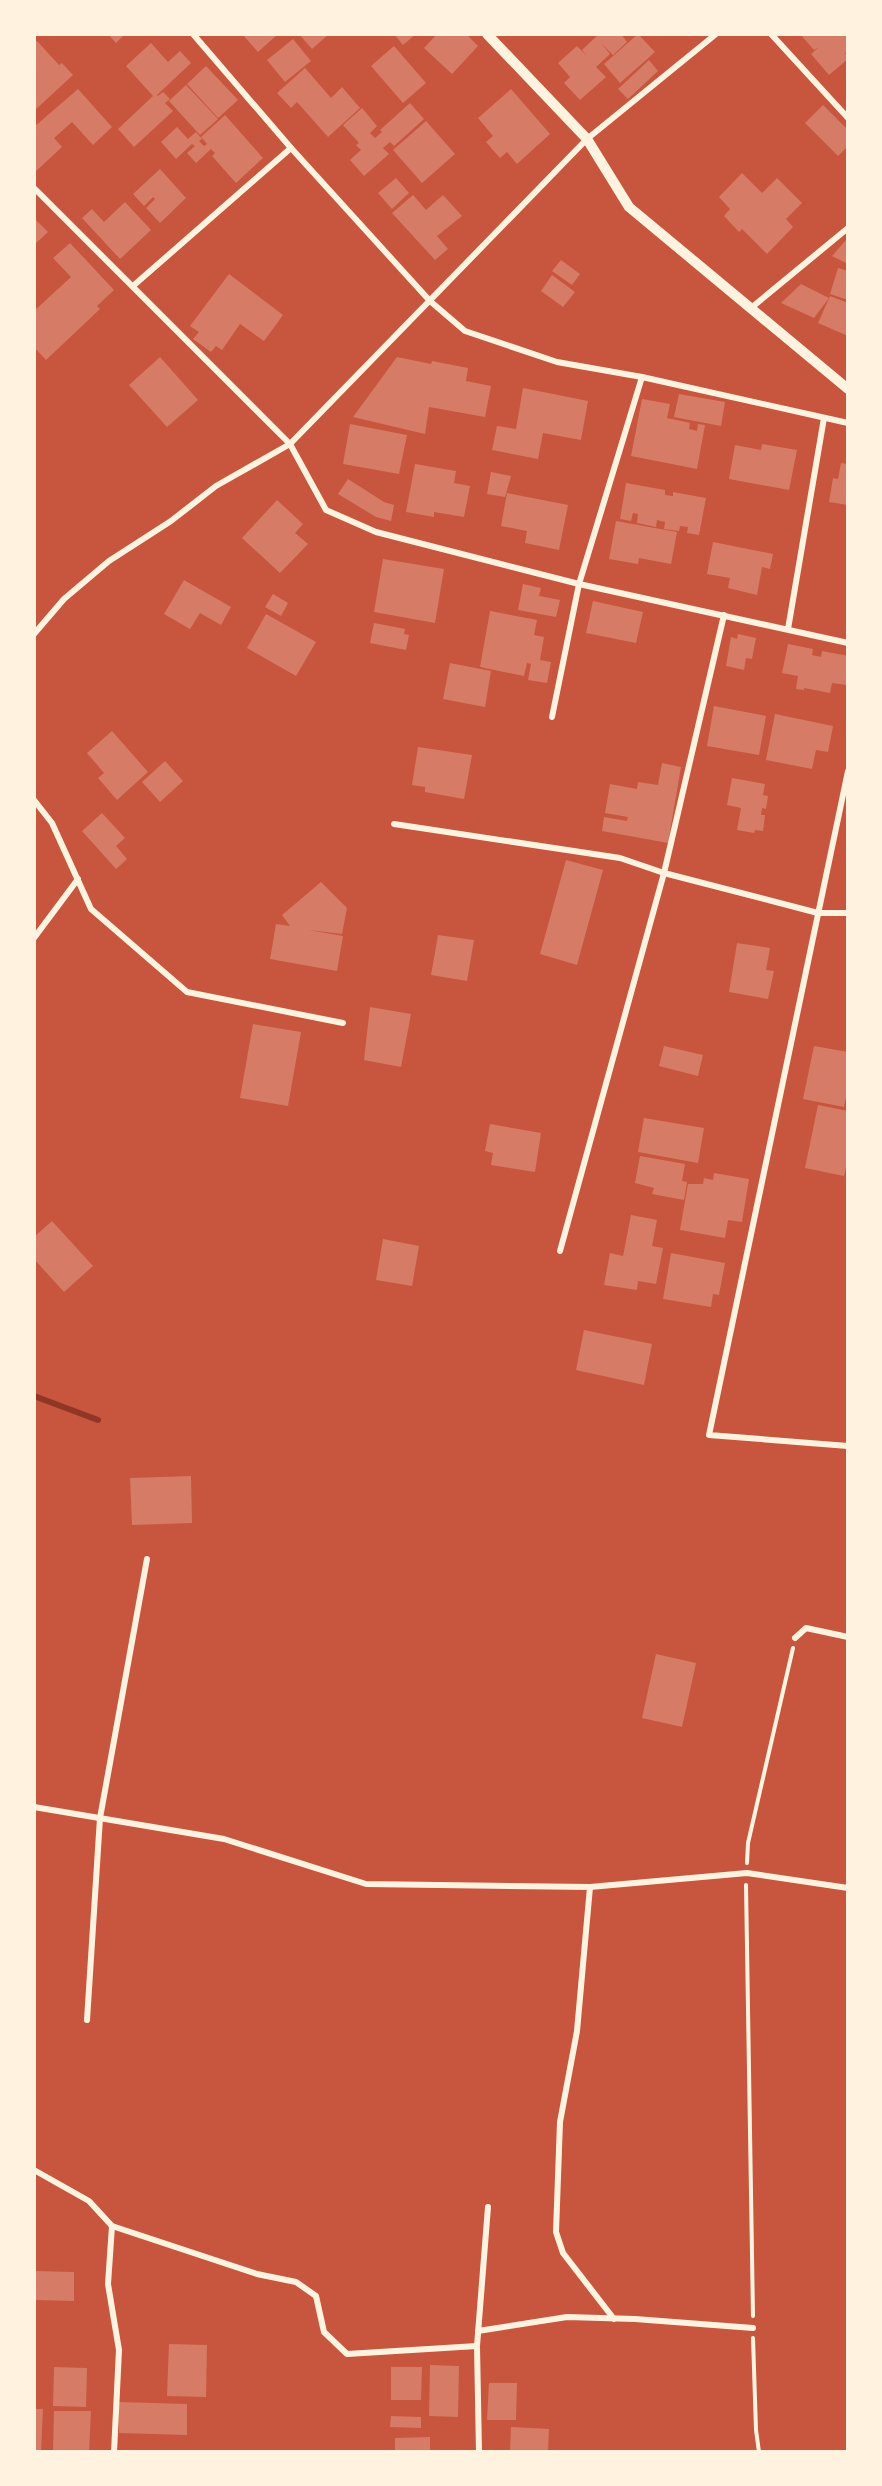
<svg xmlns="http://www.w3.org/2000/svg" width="882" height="2486" font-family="'Archivo Narrow',sans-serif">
<rect width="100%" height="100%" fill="#c8553d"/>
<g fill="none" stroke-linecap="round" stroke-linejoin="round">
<path stroke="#8f3625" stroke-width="6" d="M34 1396 98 1420"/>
</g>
<g fill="#d67c66">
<path d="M108 34H125L116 43Z"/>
<path d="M242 34H278L258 52Z"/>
<path d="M299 34H329L312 49Z"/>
<path d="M394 34H416L403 45Z"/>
<path d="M437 34H466L478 46 452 74 424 48Z"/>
<path d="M599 34H621L627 42 613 55 601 43 610 54 596 67 606 77 580 100 564 83 570 77 558 63 577 46 587 56 582 50Z"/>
<path d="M638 34 655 52 620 83 604 64Z"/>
<path d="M800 34H848V51L845 53 848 59 829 75 811 54 819 47 814 50Z"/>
<path d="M293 39 311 61 285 82 267 60Z"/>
<path d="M37 41 59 65 62 63 73 75 34 111V43Z"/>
<path d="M151 43 168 62 180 51 191 63 157 95 158 96 163 92 170 99 165 103 173 111 134 147 118 129 153 96 126 66Z"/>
<path d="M394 46 426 83 403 103 371 66Z"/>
<path d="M649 60 658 71 628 99 618 89Z"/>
<path d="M206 66 238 100 218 118 187 84Z"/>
<path d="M305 68 331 98 342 87 360 108 328 137 297 102 291 108 277 93Z"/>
<path d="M186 85 218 119 200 135 169 101Z"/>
<path d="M78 89 112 127 93 145 72 122 54 138 62 147 34 173V127Z"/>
<path d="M511 89 550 134 517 164 507 152 500 158 486 142 493 136 478 118Z"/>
<path d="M410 103 424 119 394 146 390 142 383 148 389 154 364 176 350 160 361 150 356 145 359 143 343 125 362 108 377 126 370 133 375 138 382 132 380 130Z"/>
<path d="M823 105 848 130V146L838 156 805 123Z"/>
<path d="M225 115 263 158 236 183 212 156 215 153 211 149 196 163 187 153 195 146 192 144 176 159 161 142 177 127 188 139 196 132 202 139 199 141 204 146 207 144 201 137Z"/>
<path d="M426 121 455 154 422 183 393 150Z"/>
<path d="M160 169 186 198 160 223 146 208 155 199 153 197 144 206 133 194Z"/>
<path d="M742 173 762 193 777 178 802 203 786 219 793 227 767 254 742 229 739 232 724 216 730 209 719 197Z"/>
<path d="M396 178 409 193 392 209 378 193Z"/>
<path d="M413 195 426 210 443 195 462 216 437 236 448 249 435 260 392 213Z"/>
<path d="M125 202 151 230 120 259 82 218 92 209 104 222Z"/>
<path d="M34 218 48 232 34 245Z"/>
<path d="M846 240 848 241V264L832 256Z"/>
<path d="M70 243 114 290 97 306 100 309 46 360 34 347V311L71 277 53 258Z"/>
<path d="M561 260 580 274 572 285 552 271Z"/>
<path d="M838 268 848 271V300L830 294Z"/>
<path d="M229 274 283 315 264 341 240 324 222 350 216 346 211 352 193 339 199 332 190 326Z"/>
<path d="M552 275 575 292 563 307 541 291Z"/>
<path d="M801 284 829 298 814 318 781 303Z"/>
<path d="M830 296 848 303V336L818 323Z"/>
<path d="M160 357 198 400 167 427 129 385Z"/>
<path d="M397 357 431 364 432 361 468 368 466 381 491 386 485 417 429 407 425 434 353 417Z"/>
<path d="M523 388 588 401 581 440 543 433 538 459 492 450 497 426 516 429Z"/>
<path d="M679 394 725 402 721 426 674 417Z"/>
<path d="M642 399 670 404 667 418 690 423 689 429 697 431 698 424 705 425 697 469 631 456Z"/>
<path d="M350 424 407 435 399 474 343 464Z"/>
<path d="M762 444 797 450 789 490 729 479 735 445 761 450Z"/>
<path d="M841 463 848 464V505L829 502 833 478 838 479Z"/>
<path d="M415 464 456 471 454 483 470 486 464 517 434 512V517L406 512Z"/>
<path d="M491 472 511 476 505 497 487 494Z"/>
<path d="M348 479 384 502 394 505 391 521 376 517 338 494Z"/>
<path d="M626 483 665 490V495L673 496V492L706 498 699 535 687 533 688 527 680 526 679 531 664 529 665 522 657 520 656 527 637 523 638 514 633 513 631 521 620 519Z"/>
<path d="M507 493 568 505 559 550 525 543 527 531 501 526Z"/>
<path d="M277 500 303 524 295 533 308 544 280 573 242 538Z"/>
<path d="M616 521 677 532 671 564 639 558 638 564 609 559Z"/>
<path d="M713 542 773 554 770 569 762 567 757 595 728 588 730 578 707 574Z"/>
<path d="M383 559 444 569 435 623 374 612Z"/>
<path d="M184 580 231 607 221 625 200 613 190 629 164 614Z"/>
<path d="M523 584 541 588 539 596 560 600 556 617 518 610Z"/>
<path d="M273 594 288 603 281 616 265 607Z"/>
<path d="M593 601 643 612 636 643 586 633Z"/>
<path d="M490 611 537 620 534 635 544 637 540 660 551 662 547 683 528 680 531 664 527 663 524 676 480 667Z"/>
<path d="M266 614 316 642 296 676 247 648Z"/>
<path d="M374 623 405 629 404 634 409 635 406 650 370 643Z"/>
<path d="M738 634 756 638 752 659 746 658 744 670 726 666 731 637 737 639Z"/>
<path d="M788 644 813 649 812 655 821 657 822 651 848 656 846 685 832 683 830 693 804 688V690L796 689 798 676 782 673Z"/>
<path d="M450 663 491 671 485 707 443 699Z"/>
<path d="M714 706 766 716 759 755 707 746Z"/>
<path d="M775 714 833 726 828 752 816 750 812 769 766 760Z"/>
<path d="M112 731 148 772 117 800 98 778 104 773 87 753Z"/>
<path d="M418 747 472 755 464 799 425 792V787L412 785Z"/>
<path d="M165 761 183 781 160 802 142 782Z"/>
<path d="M662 763 681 767 668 843 602 831 604 817 627 821 628 817 605 813 610 784 637 789 638 782 658 785Z"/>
<path d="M732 778 765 784 763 795 768 796 766 809 762 808 761 815H765L763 831 755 830 754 833 737 830 741 808 727 805Z"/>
<path d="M102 813 125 838 116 846 127 859 116 869 82 831Z"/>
<path d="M566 860 603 870 577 965 540 954Z"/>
<path d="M321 882 347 908 342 934 308 930 343 936 337 971 270 959 276 924 290 926 282 915Z"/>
<path d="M438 935 474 940 467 981 431 975Z"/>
<path d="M737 943 770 948 766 970 774 971 768 999 729 992Z"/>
<path d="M370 1007 411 1014 401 1067 364 1060Z"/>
<path d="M253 1024 301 1032 288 1106 240 1098Z"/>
<path d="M664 1046 703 1055 698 1076 659 1066Z"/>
<path d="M814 1046 848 1052V1088L844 1107 803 1099Z"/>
<path d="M818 1105 848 1111V1158L844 1176 805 1168Z"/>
<path d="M644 1118 704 1128 698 1163 638 1152Z"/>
<path d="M490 1124 541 1133 535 1172 491 1165 493 1153 485 1151Z"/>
<path d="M640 1156 685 1164 682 1181 687 1182 684 1200 652 1194 654 1188 635 1183Z"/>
<path d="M714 1173 749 1179 742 1222 728 1220 725 1238 680 1230 688 1184H703L704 1178 713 1180Z"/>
<path d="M631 1215 657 1220 652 1246 663 1248 656 1284 638 1281 637 1290 604 1285 610 1253 623 1256Z"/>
<path d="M52 1221 93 1266 64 1292 34 1259V1237Z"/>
<path d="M383 1239 419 1246 412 1286 376 1280Z"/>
<path d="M671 1253 725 1263 719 1295 713 1294 711 1307 663 1299Z"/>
<path d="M584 1330 652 1344 644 1385 576 1370Z"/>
<path d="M191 1476 192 1523 132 1525 130 1478Z"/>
<path d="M656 1654 696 1663 682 1727 642 1718Z"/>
<path d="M34 2271 74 2272V2301L34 2300Z"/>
<path d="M169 2344 207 2345 206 2397 167 2396Z"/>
<path d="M430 2365 459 2366 458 2417 429 2416Z"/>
<path d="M54 2367 87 2368 86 2407 53 2406Z"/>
<path d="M391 2367H422L421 2400H391Z"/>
<path d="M489 2383H517L516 2420H487Z"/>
<path d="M119 2402 187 2404V2435L119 2433Z"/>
<path d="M34 2409H43L41 2452H34Z"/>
<path d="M54 2411H91L89 2452H53Z"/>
<path d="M391 2416 421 2417V2428L390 2427Z"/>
<path d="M511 2427 549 2429 548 2452H510Z"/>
<path d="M430 2437V2452H395V2438Z"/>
</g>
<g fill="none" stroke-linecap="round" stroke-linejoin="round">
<g stroke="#fff3e0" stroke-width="4">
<path d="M747 1863 748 1843 793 1648"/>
<path d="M746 1885 753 2316"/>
<path d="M753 2338 756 2430 759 2452"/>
</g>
<g stroke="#fff3e0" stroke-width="6">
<path d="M193 34 291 148 430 301 465 331 557 362 642 377 848 423"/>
<path d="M771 34 848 118"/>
<path d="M34 188 290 444 326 510 376 532 579 584 848 643"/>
<path d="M133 286 291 148"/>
<path d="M751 308 848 228"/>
<path d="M788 629 824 418"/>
<path d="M34 634 64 599 109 561 171 521 216 486 290 444 587 139 716 34"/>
<path d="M552 717 579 584 642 377"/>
<path d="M848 771 709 1435 848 1446"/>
<path d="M34 800 52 823 91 909 187 992 343 1023"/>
<path d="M394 824 620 858 664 873 818 913H848"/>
<path d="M34 938 78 879"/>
<path d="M560 1251 664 873 724 615"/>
<path d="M795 1638 806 1628 848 1637"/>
<path d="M34 1807 224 1839 366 1884 590 1887 747 1873 848 1888"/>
<path d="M590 1887 577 2031 560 2122 556 2232 563 2253 614 2319"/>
<path d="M87 2020 100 1818 147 1559"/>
<path d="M34 2170 89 2201 112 2226 257 2274 296 2282 316 2296 324 2332 347 2354 477 2346"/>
<path d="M112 2226 108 2284 119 2350 114 2452"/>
<path d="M478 2331 567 2317 635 2319 753 2328"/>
<path d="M479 2452 477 2346 488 2207"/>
</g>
<path stroke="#fff3e0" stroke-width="10" d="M487 34 587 139 629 207 848 389"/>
</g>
<rect width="882" height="2486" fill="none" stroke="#fff3e0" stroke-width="72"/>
</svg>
